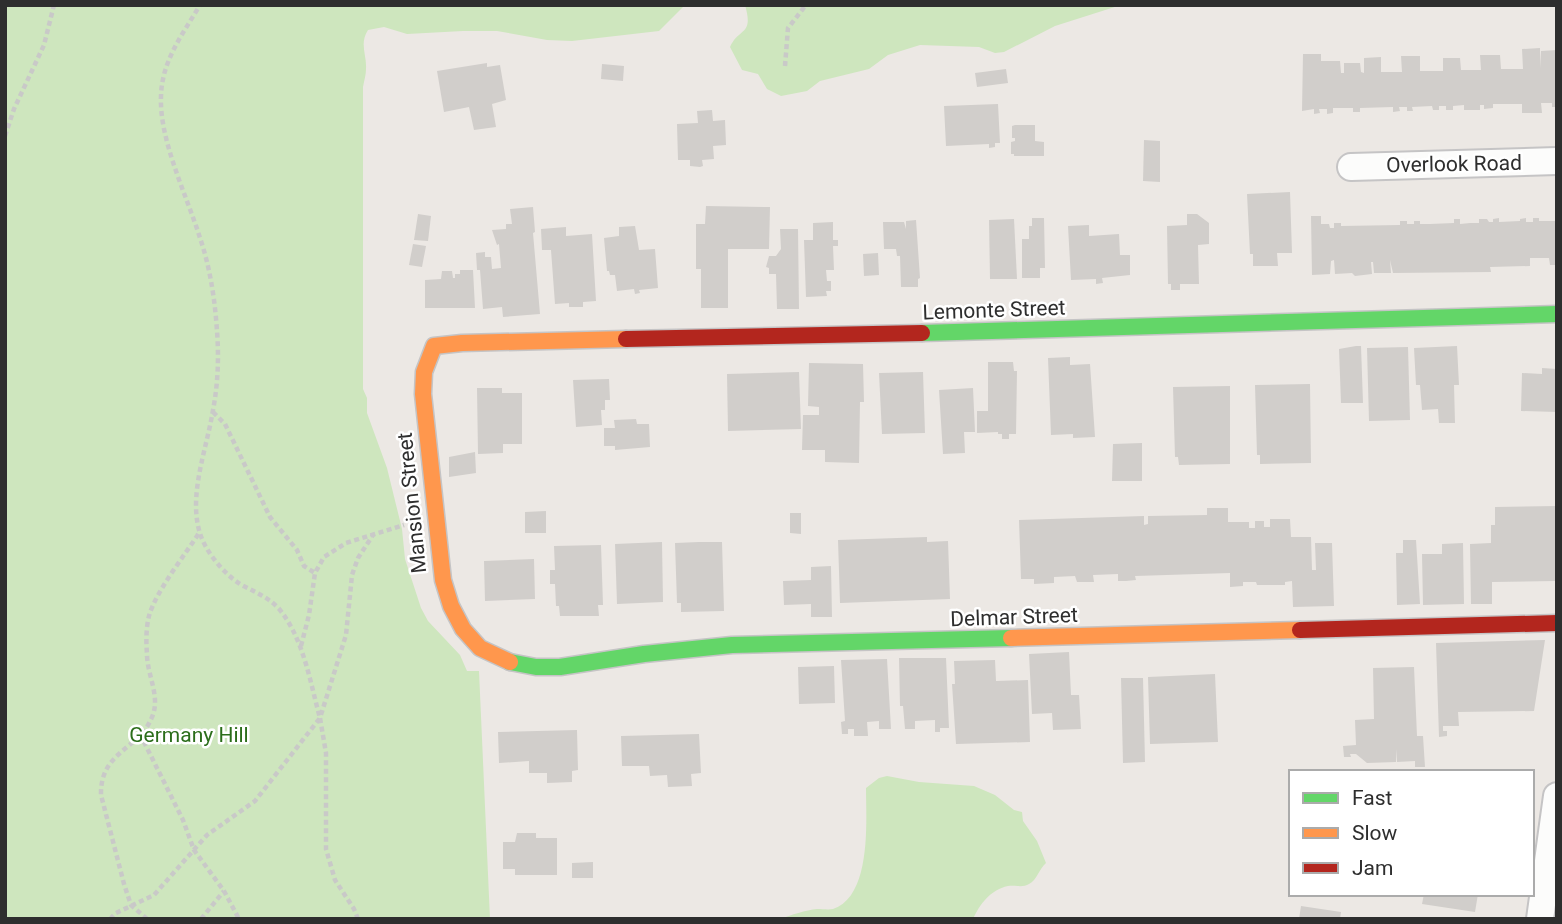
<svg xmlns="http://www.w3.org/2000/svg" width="1562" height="924" font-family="Roboto,sans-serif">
<rect width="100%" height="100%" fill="#ece8e4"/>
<g fill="#cee6be">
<path d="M5 5H685L659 31 572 41 547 40 497 31H463L407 34 384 27 368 30C359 44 367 55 366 69 366 75 364 81 363 87V389L367 398V413L387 468 402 529 405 559 421 608 428 621 460 655 467 671H479L490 919H5Z"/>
<path d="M745 5H1121L1055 26 1004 52 995 53 979 47 920 45 888 55 869 69 820 81 807 91 781 96 767 89 758 74 742 70 730 47C739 27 754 36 745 5Z"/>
<path d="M887 776 919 782 974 786 995 795 1014 810 1022 812 1023 821 1037 841 1046 863C1039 869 1037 880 1029 884 1023 888 1015 885 1008 886 990 890 980 904 973 919H780C791 915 806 910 817 909 823 909 828 910 833 909 872 896 866 820 866 788L879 778Z"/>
</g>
<g fill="#d1cecb">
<path d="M1540 48V68L1541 51 1557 50V107H1552V103H1541L1542 113H1522V104H1493V108L1484 109V105H1480V110H1464V105L1453 106V110H1446V106H1439V110H1433L1432 106 1412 107 1413 111H1407V107H1399L1400 111 1393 112V107L1360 108V112H1353V108H1333V113L1327 114V109H1319L1320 113 1314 114V109L1302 111 1303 54H1321V61H1340L1341 73H1344V63H1360L1361 72 1364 73V58L1381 57V72H1402L1401 56H1420V71H1443V58H1460L1461 70H1481L1480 55H1500L1501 69H1523L1522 49Z"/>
<path d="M487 63V67L500 65 506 100 492 104 496 127 474 130 469 107 444 112 437 71Z"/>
<path d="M602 64 624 66 623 81 601 79Z"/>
<path d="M1006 69 1008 83 977 87 975 73Z"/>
<path d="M998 104 1000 143H995V147L989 148V144L946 146 944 106Z"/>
<path d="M712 110 713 121 725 120 726 145 713 146 714 159 702 160 703 166 700 167 690 166V160H678L677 124 698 123 697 111Z"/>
<path d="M1015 125H1035V141L1044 142V156H1014V154H1011V142L1015 141V138H1012V126Z"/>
<path d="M1144 140 1160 141V182L1143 181Z"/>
<path d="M1290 192 1292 253H1277L1278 266H1253V254H1250L1247 194Z"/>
<path d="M706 206 770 207 769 249H728V308H701V269H696V224H705Z"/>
<path d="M533 207 535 232 533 233 540 314 503 317 502 307 483 309 480 270H477L476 253 485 252V257H491L492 269 501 268 499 244 497 245 492 230 506 229V224H512L510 209Z"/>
<path d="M418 214 431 216 428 241 414 240Z"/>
<path d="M1187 214H1197L1209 223V244L1198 245 1199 284H1180V290H1171V284H1168L1167 226 1187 225Z"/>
<path d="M1311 216H1321V224H1329L1330 228H1334V223H1341V226L1400 225V221H1407V224H1414V221H1420V224H1430L1454 223V219H1460V224L1470 223H1479V219H1487L1489 222H1493V219L1499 218V222L1520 221V219L1526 218V222H1533V218H1539V221H1557V265H1550L1549 258H1530V266L1490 267 1491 272 1393 273 1390 260 1391 273H1374L1373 262H1371L1372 274 1355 276 1352 273 1335 274 1334 260 1331 261 1330 274 1312 275Z"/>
<path d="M1032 218H1044L1045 268H1040V278H1022V239H1029V226H1032Z"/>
<path d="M1014 219 1017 279H990L989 220Z"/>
<path d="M916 220 920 278 918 279V287H901L900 256H897L896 249H884L883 222H904L906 229V221Z"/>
<path d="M833 222V240H838V246H833L834 270H826L827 281H831V291H826L827 296 806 297 804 240H813V223Z"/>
<path d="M1089 225V236L1119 234 1120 255H1130V275L1102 278 1103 283 1096 284V279L1071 280 1068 226Z"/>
<path d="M635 226 639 250 655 249 658 288 639 290 640 293 635 294 634 289 617 291 615 275H610L609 271H607L604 238 619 236V227Z"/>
<path d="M566 227V236L592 234 596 301 583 302V307H569V303L555 304 551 250H542L541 229Z"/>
<path d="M780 229H798L799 309H777L776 274H769V268L766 267 769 256H776L781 249Z"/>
<path d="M413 244 426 246 422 267 409 265Z"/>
<path d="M878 253 879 275 864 276 863 254Z"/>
<path d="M460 270H473L475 308H425V280L441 279 442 271H452L453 278H455V274H460Z"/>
<path d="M1356 346H1361L1363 403H1341L1339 349Z"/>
<path d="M1457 346 1459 385H1454L1455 423H1439L1438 409 1422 410 1420 385H1416L1414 348Z"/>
<path d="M1408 347 1410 420 1369 421 1367 348Z"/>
<path d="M1070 357V365L1090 364 1095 437 1073 438V434L1051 435 1048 358Z"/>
<path d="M988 362H1013L1014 371H1017L1016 434H1009V439H1002V434H998V432L977 433V411H988Z"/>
<path d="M809 363 863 364 864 402H860L859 463 825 462V450H802L803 415H819V407L808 406Z"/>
<path d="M1542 368 1557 369V412L1521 411 1522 373 1542 374Z"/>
<path d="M799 372 801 429 728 431 727 374Z"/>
<path d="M923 372 925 433 882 434 879 373Z"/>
<path d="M609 379 610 400H605V410H601L602 425 576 427 573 380Z"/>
<path d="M1310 384 1311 463 1260 464V455H1257L1255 385Z"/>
<path d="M1230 386V464L1179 465 1178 457H1175L1173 387Z"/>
<path d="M477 388H502V393H522V444H503V453L478 454Z"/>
<path d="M973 388 975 432H964L965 453 943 454 939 390Z"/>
<path d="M636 419 637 424H649L650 447 615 450V446H604V428H615L614 420Z"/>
<path d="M1142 443V481H1112L1113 444Z"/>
<path d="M475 452 476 473 449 477V457Z"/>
<path d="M1557 506 1555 581 1492 582V604H1471L1470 544 1491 543V525H1495V507Z"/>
<path d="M1207 508H1228V522H1249V528H1255V521H1264V527H1270V519H1290L1291 537H1311L1312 570H1316L1315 543H1332L1334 606 1293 607 1292 581 1285 582V585H1257L1256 582H1243V586L1230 587V573L1135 576 1136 580 1126 581H1118V574L1093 575 1094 582H1077L1075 576 1054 577V583L1034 584V579H1021L1019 520 1144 516V525L1148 524V516L1207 515Z"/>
<path d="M546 511V533H525V512Z"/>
<path d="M790 513H801V534L790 533Z"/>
<path d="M927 537V542L948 541 950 599 840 603 838 540Z"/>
<path d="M1403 540H1416L1420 604 1397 605 1396 553H1403Z"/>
<path d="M662 542 663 602 617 604 615 544Z"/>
<path d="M699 542H722L724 611 681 612V603H677L675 543Z"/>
<path d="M1463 543 1464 604 1423 605 1422 554H1442V544Z"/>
<path d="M601 545 603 605H598L599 616H560L559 606H556L555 584H550V570H555L554 546Z"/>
<path d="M534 559 535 599 485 601 484 561Z"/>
<path d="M831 566 832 617H811V604L784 605 783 581 811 580V567Z"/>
<path d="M1545 640 1534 711 1458 712 1459 726H1443V731H1447V736L1439 737 1436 643Z"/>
<path d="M1069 652 1071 695H1079L1081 729 1053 730 1052 713 1032 714 1029 654Z"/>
<path d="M899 658H946L949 728H940V732H935V720L915 721V729H905L903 706H900Z"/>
<path d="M887 659 891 729H879V721L867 722 868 736H854V729H848V734H842L841 722 845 721 841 660Z"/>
<path d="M995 660 996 681 1028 680 1030 742 956 744 952 684H955L954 661Z"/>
<path d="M834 666 835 703 799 704 798 667Z"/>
<path d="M1414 667 1417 736H1423L1425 767H1415V761L1397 762 1396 749V762L1367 763 1356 754H1350L1351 757H1344L1343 746 1356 745 1355 720 1374 719 1373 668Z"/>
<path d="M1215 674 1218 742 1150 744 1148 677Z"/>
<path d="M1121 678H1143L1145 762 1123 763Z"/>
<path d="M577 730 578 770 572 771V782L547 783V773H529V761L499 763 498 732Z"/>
<path d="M699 734 701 773 691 774 692 786 668 787 667 775 650 776 649 766H622L621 736Z"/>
<path d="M517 833H536V838H557V875H515V869H503V842H515Z"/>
<path d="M593 862V878H572V863Z"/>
<path d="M1424 894H1478L1475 912 1422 904Z"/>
<path d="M1301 906 1341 912 1340 919H1299Z"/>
</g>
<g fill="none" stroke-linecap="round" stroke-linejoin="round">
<g stroke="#c5c4c5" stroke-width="30">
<g id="street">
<path d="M1351 167 1557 161"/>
<path d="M1540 919 1557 796"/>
</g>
</g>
<g stroke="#c5c4c5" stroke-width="19">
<g id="fast">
<path d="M922 333 1557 314"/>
<path d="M510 662 536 667H560L644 654 732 645 1011 638"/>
</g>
</g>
<g stroke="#c5c4c5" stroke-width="19">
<g id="slow">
<path d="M1011 638 1300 630"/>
<path d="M510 662 480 648 463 629 451 606 443 580 423 394 424 372 434 346 462 343 626 339"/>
</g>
</g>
<g stroke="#c5c4c5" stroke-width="19">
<g id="jam">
<path d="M626 339 922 333"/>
<path d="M1300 630 1557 623"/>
</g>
</g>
<g stroke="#c9c9c8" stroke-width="4.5" stroke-dasharray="5 3.5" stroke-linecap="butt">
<path d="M785 66 788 28 806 5"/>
<path d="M5 136 14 109 44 45 54 5"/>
<path d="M213 412 225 424 270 517 297 550 304 566 315 573"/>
<path d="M301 646 309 615 315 573 324 557 346 543 404 525"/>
<path d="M140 734 183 820 194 850 224 891 239 919"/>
<path d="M110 919 116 913 154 895 207 835 255 801 320 718C310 682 304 640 280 610 269 597 254 592 240 584 223 573 204 550 199 530 189 492 207 448 213 410 218 384 219 358 217 331 215 300 210 267 200 238 187 196 159 140 161 96 162 60 183 34 200 5"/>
<path d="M147 919 131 905 124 884 101 795C100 751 139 750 152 717 161 697 147 675 147 654 146 642 146 628 149 616 156 591 185 555 199 533"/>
<path d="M201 919 224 891"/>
<path d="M358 919 354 909 335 880 326 849V753L320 718 346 635 352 575 358 558 373 535"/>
</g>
<use href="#street" stroke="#fcfcfb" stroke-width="26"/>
<use href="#fast" stroke="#63d668" stroke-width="16"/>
<use href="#slow" stroke="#ff974d" stroke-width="16"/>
<use href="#jam" stroke="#b3261e" stroke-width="16"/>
</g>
<g text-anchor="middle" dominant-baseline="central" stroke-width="5" stroke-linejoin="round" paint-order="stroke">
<g font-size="21" fill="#2e2e2e" stroke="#fff">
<text transform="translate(1454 164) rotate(-1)">Overlook Road</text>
<text transform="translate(994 310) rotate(-2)">Lemonte Street</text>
<text transform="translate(412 503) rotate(-96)">Mansion Street</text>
<text transform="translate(1014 617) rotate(-2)">Delmar Street</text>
</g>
<g font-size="21" fill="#2c6e1b" stroke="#fff">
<text x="189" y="735">Germany Hill</text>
</g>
</g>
<rect width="1562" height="924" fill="none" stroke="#2e2e2e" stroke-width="14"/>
<rect x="1289" y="770" width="245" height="126" fill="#ffffff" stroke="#ababab" stroke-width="2"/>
<rect x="1303" y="793" width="35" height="10" fill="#63d668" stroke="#ababab" stroke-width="2"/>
<text x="1352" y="805" font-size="21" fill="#2e2e2e">Fast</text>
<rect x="1303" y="828" width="35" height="10" fill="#ff974d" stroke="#ababab" stroke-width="2"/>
<text x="1352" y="840" font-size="21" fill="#2e2e2e">Slow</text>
<rect x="1303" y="863" width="35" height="10" fill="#b3261e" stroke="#ababab" stroke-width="2"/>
<text x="1352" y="875" font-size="21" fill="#2e2e2e">Jam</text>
</svg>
